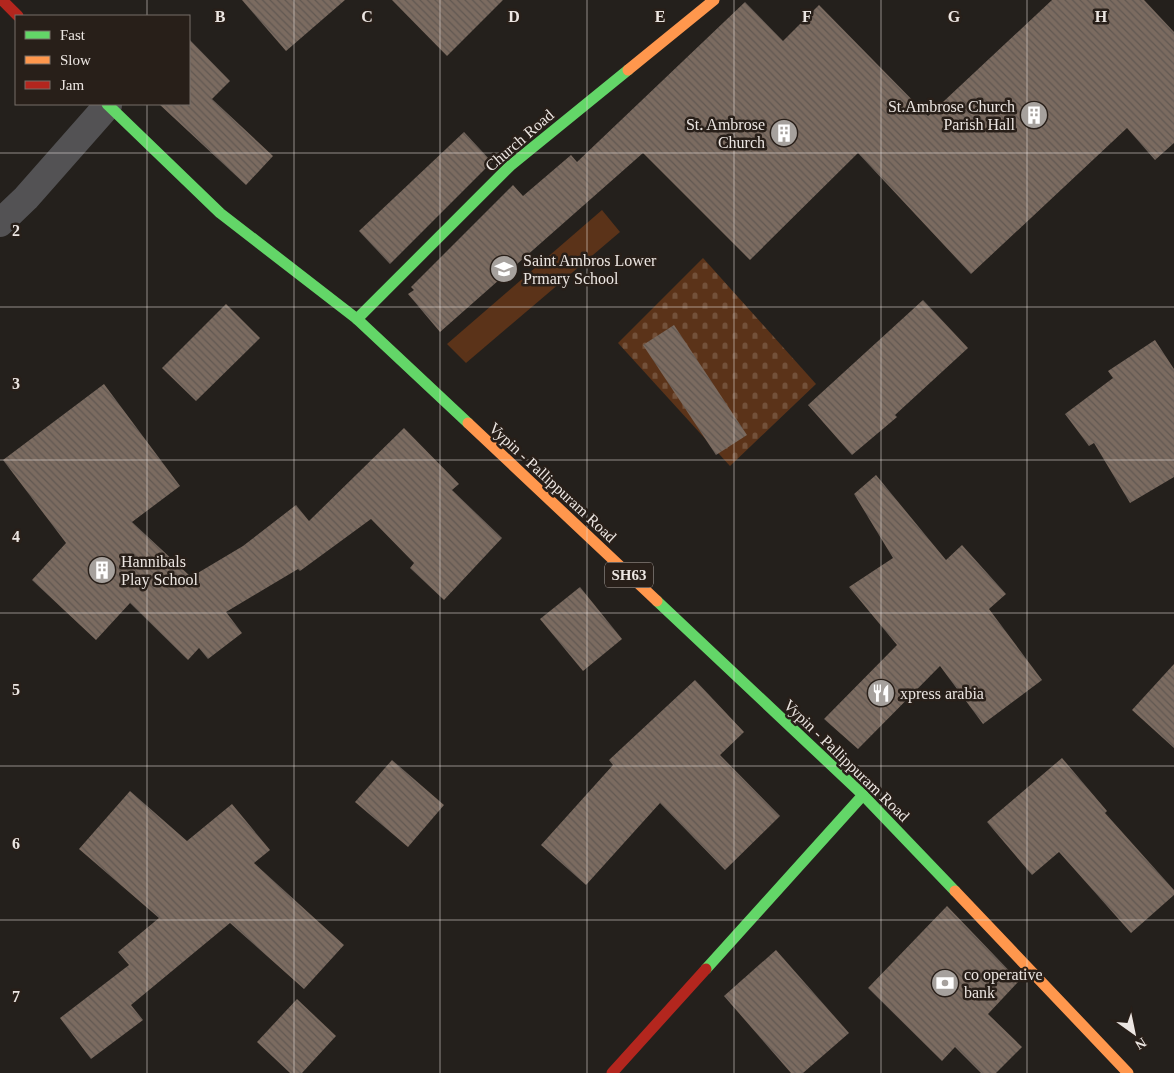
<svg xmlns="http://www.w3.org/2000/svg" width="1174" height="1073" viewBox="0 0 1174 1073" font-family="'Times New Roman',serif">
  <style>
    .cemetery { fill: url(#cemetery-stones) }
    .park { fill: #5b3319 }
    .building { fill: url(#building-back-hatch) }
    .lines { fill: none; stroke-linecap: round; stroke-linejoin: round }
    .street { stroke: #535254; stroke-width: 28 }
    .fast { stroke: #63d668; stroke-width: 11 }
    .slow { stroke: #ff974d; stroke-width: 11 }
    .jam { stroke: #b3261e; stroke-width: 11 }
    .grid { fill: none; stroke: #ece6e2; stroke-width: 1; stroke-opacity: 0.55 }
    .labels { text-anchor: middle; stroke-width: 5; stroke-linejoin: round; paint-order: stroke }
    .shield { fill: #281f19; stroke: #b1aaa6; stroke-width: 1 }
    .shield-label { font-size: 15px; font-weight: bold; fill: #ece6e2 }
    .poi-label { font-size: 16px; fill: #ece6e2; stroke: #281f19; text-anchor: start }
    .street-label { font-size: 16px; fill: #ece6e2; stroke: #281f19 }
    .grid-label { font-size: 16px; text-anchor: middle; font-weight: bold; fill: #ece6e2; stroke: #281f19; stroke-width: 5; stroke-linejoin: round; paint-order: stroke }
  </style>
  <defs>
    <pattern id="cemetery-stones" width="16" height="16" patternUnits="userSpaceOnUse" patternTransform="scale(1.25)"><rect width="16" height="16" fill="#5b3319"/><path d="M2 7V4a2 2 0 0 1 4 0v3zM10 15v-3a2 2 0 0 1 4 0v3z" fill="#73513a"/></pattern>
    <pattern id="building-back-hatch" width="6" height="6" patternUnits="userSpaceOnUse" patternTransform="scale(1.25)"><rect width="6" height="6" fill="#7b6b60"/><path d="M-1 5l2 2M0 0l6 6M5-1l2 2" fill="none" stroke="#615852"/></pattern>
  </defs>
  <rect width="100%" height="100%" fill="#24201c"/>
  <path class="cemetery" d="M703,258L816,384L730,466L618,343Z"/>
  <path class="park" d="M602,210L620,232L466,363L447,344Z"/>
  <g class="building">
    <path d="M242,0H345L286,51Z"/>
    <path d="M392,0H503L447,56Z"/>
    <path d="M1052,0H1144L1174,32V143L1155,160L1127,128L971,274L858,153L750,260L643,153L440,332L408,294L414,290L411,287L513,185L523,196L571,155L577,162L745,2L783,41L819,5L928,116Z"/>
    <path d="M189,39L230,81L212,99L273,156L246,185L159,104H189Z"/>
    <path d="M464,132L492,162L390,264L359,231Z"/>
    <path d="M923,300L968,348L895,415L897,417L852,455L808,405Z"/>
    <path d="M226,304L260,338L196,401L162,368Z"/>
    <path d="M674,325L747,435L716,455L643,345Z"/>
    <path d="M1155,340L1174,369V477L1130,503L1094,443L1089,446L1065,414L1113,378L1108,371Z"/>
    <path d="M104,384L180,486L132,522L191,577L243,546L296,505L309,521L404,428L459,484L452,490L502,538L444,600L410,568L414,563L371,519L300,571L298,569L226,612L242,633L208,659L199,648L188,660L130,603L96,640L32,580L66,543L3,460Z"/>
    <path d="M876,475L946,560L962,545L1006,594L989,609L1042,680L983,724L940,666L858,749L824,719L897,645L849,587L893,558L854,494Z"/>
    <path d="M580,587L622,639L583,671L540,619Z"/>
    <path d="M1174,664V748L1132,710Z"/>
    <path d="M695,680L744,732L720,755L780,816L725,870L660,803L586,885L541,845L613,765L609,760Z"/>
    <path d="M1062,758L1107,811L1105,813L1174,890V895L1131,933L1059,852L1032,875L987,822Z"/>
    <path d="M392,760L444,805L408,847L355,802Z"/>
    <path d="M130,791L187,841L232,804L270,850L254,863L344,945L304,989L230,923L131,1005L143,1020L91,1059L60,1018L129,965L118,952L159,918L79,849Z"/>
    <path d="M947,906L1019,981L988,1014L1022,1047L996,1073H981L955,1047L942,1061L868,988Z"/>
    <path d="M776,950L849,1033L803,1073H791L724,996Z"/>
    <path d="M297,999L336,1036L302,1073H290L257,1042Z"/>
  </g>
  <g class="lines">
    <path class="street" d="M0,223L26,198L108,105"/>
    <g class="fast">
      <path d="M107,104L220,213L357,319L468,423"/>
      <path d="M357,319L510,166L628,70"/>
      <path d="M657,601L863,795L955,891"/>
      <path d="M706,969L863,795"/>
    </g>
    <g class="slow">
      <path d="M628,70L714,0"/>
      <path d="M468,423L657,601"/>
      <path d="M955,891L1128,1073"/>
    </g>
    <g class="jam">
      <path d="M2,0L18,16"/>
      <path d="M612,1073L706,969"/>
    </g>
  </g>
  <path class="grid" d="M147,0V16M294,0V1073M440,0V1073M587,0V1073M734,0V1073M881,0V1073M1027,0V1073M147,104V1073M0,153H1174M0,307H1174M0,460H1174M0,613H1174M0,766H1174M0,920H1174"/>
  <defs>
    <g id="building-disc" transform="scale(1.4375)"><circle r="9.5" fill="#a6a19d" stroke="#281f19"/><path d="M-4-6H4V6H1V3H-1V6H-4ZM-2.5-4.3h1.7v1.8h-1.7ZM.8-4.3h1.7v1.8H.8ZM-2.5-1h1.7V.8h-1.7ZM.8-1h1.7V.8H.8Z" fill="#fff"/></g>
    <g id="school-disc" transform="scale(1.4375)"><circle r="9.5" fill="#a6a19d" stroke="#281f19"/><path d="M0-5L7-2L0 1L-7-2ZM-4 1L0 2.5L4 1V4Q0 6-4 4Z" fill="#fff"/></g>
    <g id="restaurant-disc" transform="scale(1.4375)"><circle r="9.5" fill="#a6a19d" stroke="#281f19"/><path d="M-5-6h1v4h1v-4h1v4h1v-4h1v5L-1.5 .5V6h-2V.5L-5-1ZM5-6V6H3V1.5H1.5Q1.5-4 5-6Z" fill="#fff"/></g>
    <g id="bank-disc" transform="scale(1.4375)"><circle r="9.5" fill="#a6a19d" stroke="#281f19"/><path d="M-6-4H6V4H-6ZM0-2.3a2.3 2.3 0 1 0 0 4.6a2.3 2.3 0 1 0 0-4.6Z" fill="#fff"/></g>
  </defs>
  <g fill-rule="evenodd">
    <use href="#building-disc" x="1034" y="115"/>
    <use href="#building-disc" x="784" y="133"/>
    <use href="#school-disc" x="504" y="269"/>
    <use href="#building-disc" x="102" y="570"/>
    <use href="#restaurant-disc" x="881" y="693"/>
    <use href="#bank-disc" x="945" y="983"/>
  </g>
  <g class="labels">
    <rect class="shield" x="605" y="562.5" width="48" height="25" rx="4"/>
    <g class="shield-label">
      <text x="629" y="580">SH63</text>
    </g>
    <g class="poi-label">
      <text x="1015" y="112" text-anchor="end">St.Ambrose Church<tspan x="1015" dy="18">Parish Hall</tspan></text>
      <text x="765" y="130" text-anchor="end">St. Ambrose<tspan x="765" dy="18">Church</tspan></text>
      <text x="523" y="266">Saint Ambros Lower<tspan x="523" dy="18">Prmary School</tspan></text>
      <text x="121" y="567">Hannibals<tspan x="121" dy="18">Play School</tspan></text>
      <text x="900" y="699">xpress arabia</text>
      <text x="964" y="980">co operative<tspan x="964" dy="18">bank</tspan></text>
    </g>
    <g class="street-label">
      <text transform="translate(519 140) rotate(-41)" y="6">Church Road</text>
      <text transform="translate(553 482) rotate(43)" y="6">Vypin - Pallippuram Road</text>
      <text transform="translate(847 760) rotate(44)" y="6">Vypin - Pallippuram Road</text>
    </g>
  </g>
  <g class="grid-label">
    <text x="220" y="22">B</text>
    <text x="367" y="22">C</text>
    <text x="514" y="22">D</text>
    <text x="660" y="22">E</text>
    <text x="807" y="22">F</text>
    <text x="954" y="22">G</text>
    <text x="1101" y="22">H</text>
    <text x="16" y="236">2</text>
    <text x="16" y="389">3</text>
    <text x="16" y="542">4</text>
    <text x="16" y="695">5</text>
    <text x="16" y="849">6</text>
    <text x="16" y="1002">7</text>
  </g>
  <rect x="15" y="15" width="175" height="90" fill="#281f19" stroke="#766f69"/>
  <rect x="25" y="31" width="25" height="8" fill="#63d668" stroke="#766f69"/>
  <text x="60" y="40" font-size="15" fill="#ece6e2">Fast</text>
  <rect x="25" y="56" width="25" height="8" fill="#ff974d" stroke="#766f69"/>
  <text x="60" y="65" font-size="15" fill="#ece6e2">Slow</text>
  <rect x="25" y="81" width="25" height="8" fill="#b3261e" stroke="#766f69"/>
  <text x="60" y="90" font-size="15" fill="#ece6e2">Jam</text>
  <g transform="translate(1134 1033) rotate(147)" stroke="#281f19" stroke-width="4" paint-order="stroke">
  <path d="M0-4L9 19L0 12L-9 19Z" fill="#ece6e2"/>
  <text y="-8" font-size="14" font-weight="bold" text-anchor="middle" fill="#ece6e2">N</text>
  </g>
</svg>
